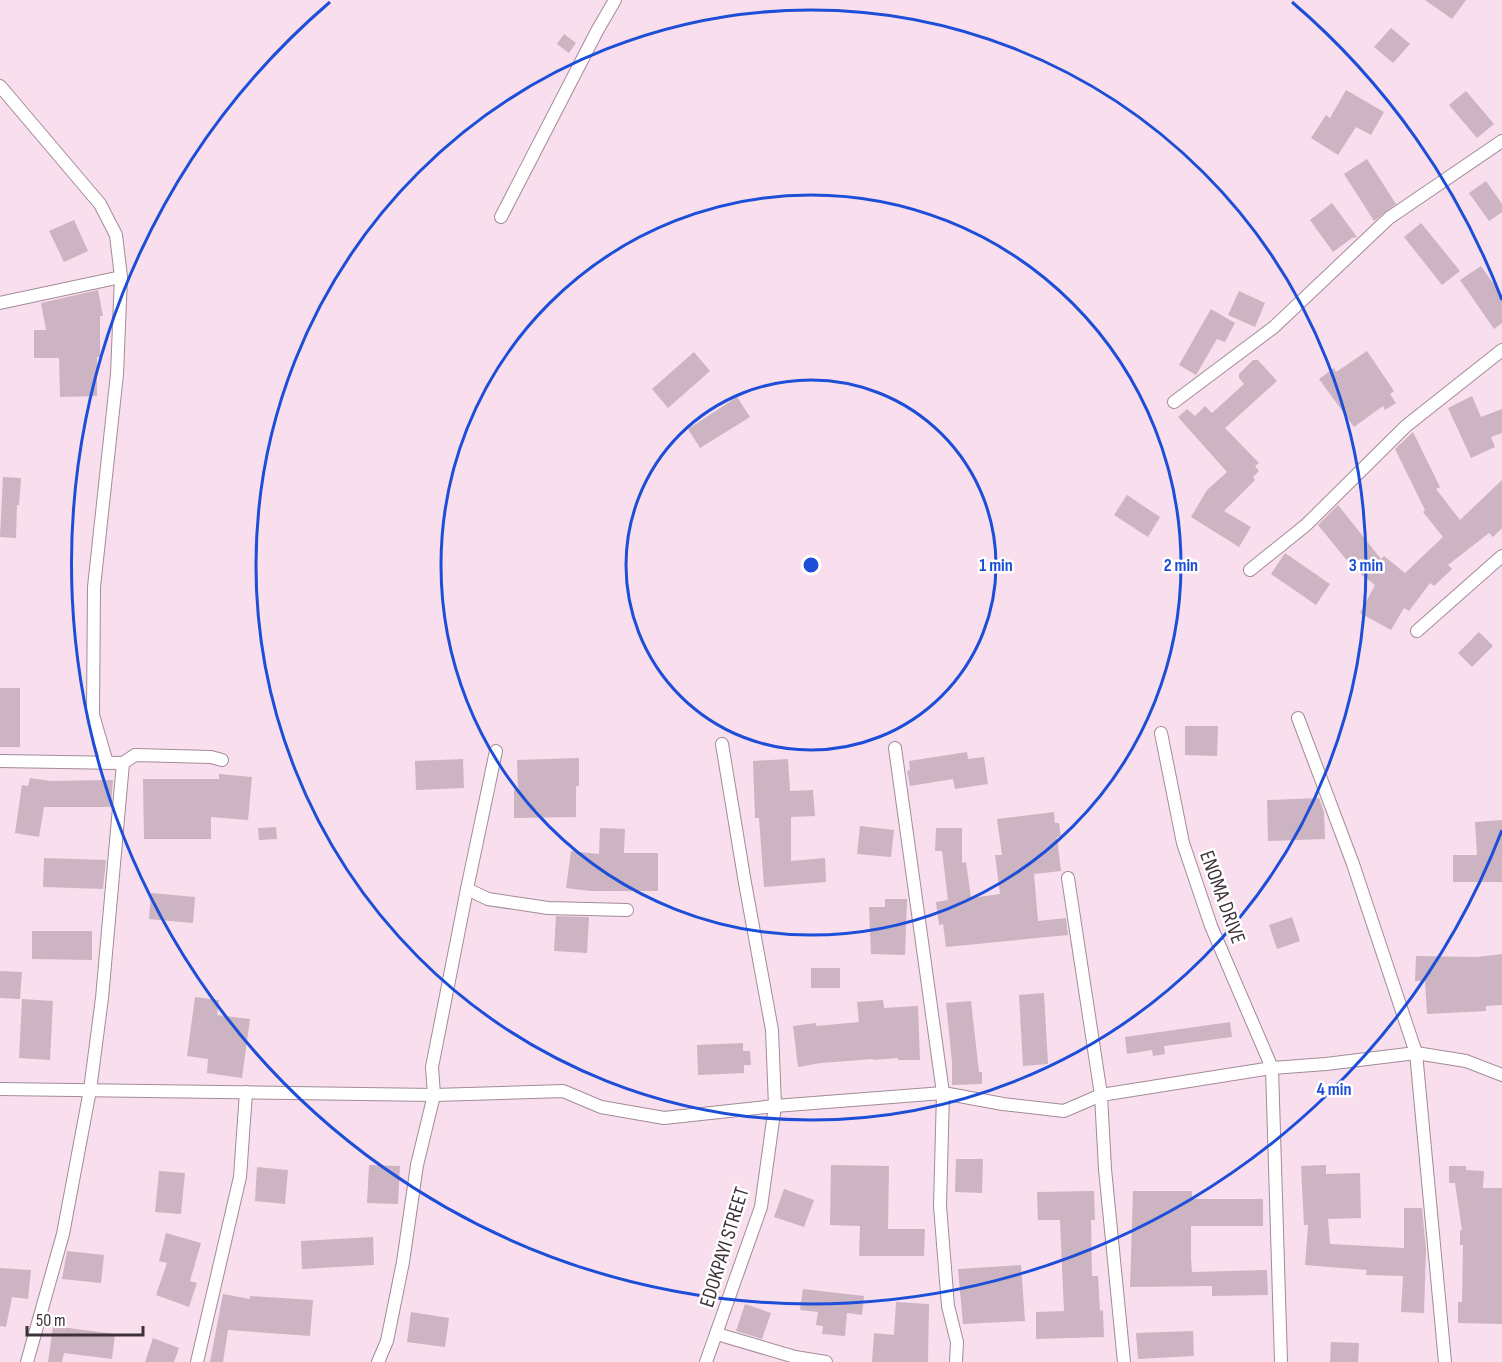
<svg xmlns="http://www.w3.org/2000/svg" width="1502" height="1362" viewBox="0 0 1502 1362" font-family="'Sofia Sans Condensed',sans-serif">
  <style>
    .building { fill: #cdb4c2 }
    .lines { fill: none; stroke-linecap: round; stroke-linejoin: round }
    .street-casing { stroke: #a38b98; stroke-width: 14 }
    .street { stroke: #fff; stroke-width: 12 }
    .ring { fill: none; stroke: #1d4ed8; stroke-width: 3 }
    .labels { text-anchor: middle; stroke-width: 5; stroke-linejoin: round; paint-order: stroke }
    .street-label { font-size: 21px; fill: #3c3238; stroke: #fff }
    .centre { fill: #1d4ed8; stroke: #fff; stroke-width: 3 }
    .ring-label { font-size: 18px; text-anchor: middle; font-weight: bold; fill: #1d4ed8; stroke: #fff; stroke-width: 5; stroke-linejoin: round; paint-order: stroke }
  </style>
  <rect width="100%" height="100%" fill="#f9deed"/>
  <g class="building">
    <path d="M1425,0H1466L1452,19Z"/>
    <path d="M1391,28L1410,44L1393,63L1374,47Z"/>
    <path d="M564,34L576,43L569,53L557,44Z"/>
    <path d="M1346,90L1384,112L1371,135L1356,127L1338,155L1311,138L1326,115L1330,118Z"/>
    <path d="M1466,91L1494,124L1477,138L1449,105Z"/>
    <path d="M1367,159L1396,204L1374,221L1344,174Z"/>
    <path d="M1486,181L1502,204V212L1489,221L1469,193Z"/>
    <path d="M1332,203L1357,237L1352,238L1333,252L1310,220Z"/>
    <path d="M74,220L88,251L64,262L49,231Z"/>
    <path d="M1421,223L1460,271L1442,285L1404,237Z"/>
    <path d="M1481,266L1502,296V323L1494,329L1460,280Z"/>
    <path d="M98,290L103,316H100V357H97V396L60,397L59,358H34V330H46L41,303Z"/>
    <path d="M1239,291L1265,303L1255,327L1228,315Z"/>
    <path d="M1211,309L1235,323L1225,342L1217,339L1196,375L1179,365Z"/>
    <path d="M1367,351L1394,391L1390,394L1396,403L1385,410L1383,406L1354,427L1319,379L1334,368L1336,372Z"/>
    <path d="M694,352L710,371L668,408L652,389Z"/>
    <path d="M1253,360H1258L1277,381L1225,428L1259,463L1255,466L1259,471L1253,477L1255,480L1224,511L1251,527L1239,547L1191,517L1207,490L1227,472L1178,417L1187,409L1195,416L1205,406L1212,413L1244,384L1239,378V374Z"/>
    <path d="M1472,396L1481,417L1502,409V433L1491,437L1495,447L1471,458L1448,408Z"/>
    <path d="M737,397L750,417L700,448L688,429Z"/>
    <path d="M1413,432L1440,487L1436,489L1460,520L1502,480V528L1493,537L1489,533L1448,565L1452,569L1434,586L1430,583L1409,611L1404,608L1391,630L1360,613L1375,585L1354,569L1318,525L1338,505L1381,559L1384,556L1405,573L1443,537L1423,512L1425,510L1395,449Z"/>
    <path d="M3,477L21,478L19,505H17L16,538L0,537Z"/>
    <path d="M1127,495L1160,517L1148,537L1114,515Z"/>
    <path d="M1285,553L1330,584L1316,605L1271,574Z"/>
    <path d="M1479,632L1493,646L1472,667L1458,653Z"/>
    <rect x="0" y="688" width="20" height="59"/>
    <path d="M1185,726H1218L1217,756L1185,755Z"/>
    <path d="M967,752L968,759L984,757L988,784L955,789L953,779L910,786L907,771L910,770L909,761Z"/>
    <path d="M579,758V786H576V817L514,818V790H518L517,760Z"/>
    <path d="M463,759L464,788L416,790L415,761Z"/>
    <path d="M788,759L790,791L813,790L815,816L791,817V861L825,858L826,882L764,887L759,818H755L753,761Z"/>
    <path d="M219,774L252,777L248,820L211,817V839H144L143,779H219Z"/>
    <path d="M30,778L50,781L113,780L111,807H44L39,837L15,833L22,785L28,786Z"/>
    <path d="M1319,798L1324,812L1325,839L1268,841L1267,800Z"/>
    <path d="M1054,812L1055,823H1059L1061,837H1057L1061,871L1034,874L1038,921L1066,918L1068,935L946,947L943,924L939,925L936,902L948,900L942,851H935L936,828H962V863L966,862L971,898L1000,894L995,855H1002L997,819Z"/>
    <path d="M1502,820V882H1453V855H1477L1475,822Z"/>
    <path d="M860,826L894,830L891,857L857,854Z"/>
    <path d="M276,827L277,839L259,840L258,828Z"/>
    <path d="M600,828L625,829L624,853H658V891H590L566,888L571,851L599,854Z"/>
    <path d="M44,858L106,860L103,889L43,887Z"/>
    <path d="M151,893L195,897L193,923L149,919Z"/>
    <path d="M885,899H907L905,955L871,954L869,907H885Z"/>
    <path d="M556,916L589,917L587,953L554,951Z"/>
    <path d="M1292,917L1300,941L1277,949L1269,925Z"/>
    <path d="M32,931H92V960L32,959Z"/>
    <path d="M1502,954V1005L1486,1006V1011L1427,1014L1425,981H1415L1416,956L1477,957Z"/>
    <rect x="811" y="968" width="29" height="20"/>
    <path d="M0,971L22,972L20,999L0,998Z"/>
    <path d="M1044,993L1048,1064L1023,1066L1019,995Z"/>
    <path d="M195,997L219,1000L217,1015L250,1019L242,1078L207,1073L208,1059L187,1056Z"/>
    <path d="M22,999L53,1001L50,1060L19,1058Z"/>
    <path d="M883,1000L884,1008L918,1006L920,1060H898V1058L873,1060V1059L821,1063L798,1067L793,1026L816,1023V1026L859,1022L857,1002Z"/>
    <path d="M971,1001L979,1072H982V1084L952,1085V1062L946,1003Z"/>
    <path d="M1230,1022L1232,1037L1164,1046L1165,1054L1153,1056L1152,1050L1127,1054L1125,1037Z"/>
    <path d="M743,1043V1051H750L751,1065H744V1073L698,1075L697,1045Z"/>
    <path d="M956,1159H983L982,1193L955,1192Z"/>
    <path d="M369,1165L400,1166L398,1204L367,1203Z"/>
    <path d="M831,1165L889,1166L888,1229H925L924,1256H859L860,1226L830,1225Z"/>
    <path d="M1326,1165V1174L1360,1173L1361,1218L1328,1219L1330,1244L1404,1248V1208H1422L1426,1249L1424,1313L1401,1312L1403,1276L1366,1275L1367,1270L1305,1265L1308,1225H1304L1301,1166Z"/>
    <path d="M1449,1166H1466V1170L1484,1171L1483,1188H1502V1324L1458,1323V1302H1462L1463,1245H1460V1230H1462L1455,1183H1449Z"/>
    <path d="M257,1167L288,1170L285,1204L255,1201Z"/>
    <path d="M159,1171L185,1173L181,1214L155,1212Z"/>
    <path d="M784,1189L814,1200L804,1227L774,1217Z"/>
    <path d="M1094,1191L1095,1220H1091L1092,1276H1098L1100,1311L1103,1310L1104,1337L1036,1339V1312L1064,1311L1060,1220H1038L1037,1192Z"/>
    <path d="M1133,1191H1192V1199H1263V1226H1191V1258L1192,1272L1267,1270L1268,1295L1212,1296V1286L1130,1287Z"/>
    <path d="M166,1233L201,1243L190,1281L197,1283L189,1307L156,1295L167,1263L159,1261Z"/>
    <path d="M373,1237L374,1265L302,1269L301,1241Z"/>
    <path d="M67,1251L104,1255L101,1283L62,1279Z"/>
    <path d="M1021,1265L1025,1321L963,1324L958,1269Z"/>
    <path d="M0,1268L31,1270L28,1299L12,1297L6,1327L0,1326Z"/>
    <path d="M803,1289L864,1296L862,1315L847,1313L845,1336L822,1334L823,1326L816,1325L818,1312L800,1310Z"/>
    <path d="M223,1294L250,1299V1296L313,1300L310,1336L228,1330L223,1362H210Z"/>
    <path d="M896,1302L929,1304L928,1362H872L874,1333L894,1335Z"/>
    <path d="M745,1304L771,1313L762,1339L736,1331Z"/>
    <path d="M411,1312L449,1318L445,1347L407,1342Z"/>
    <path d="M53,1326L115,1334L112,1359L64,1353L62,1362H48Z"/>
    <path d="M1193,1331L1194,1356L1138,1359L1136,1333Z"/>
    <path d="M153,1338L179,1348L174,1362H145Z"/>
    <path d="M1331,1342L1359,1343L1358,1362H1330Z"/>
  </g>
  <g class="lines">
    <g class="street-casing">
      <g id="street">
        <path d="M0,86L100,204L116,235L121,277L117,374L94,587L93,715L107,763"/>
        <path d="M501,217L597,31L615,0"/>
        <path d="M0,303L121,277"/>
        <path d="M1174,402L1274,327L1389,218L1502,141"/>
        <path d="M1250,570L1306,525L1406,426L1502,350"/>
        <path d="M1417,631L1502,556"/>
        <path d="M1298,718L1353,864L1416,1053L1445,1362"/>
        <path d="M1161,733L1183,843L1211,926L1272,1068L1281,1362"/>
        <path d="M895,748L943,1093L940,1206L948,1306L957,1342L956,1362"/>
        <path d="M0,761L123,763L135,755L211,757L222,760"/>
        <path d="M1068,878L1101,1095L1105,1169L1124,1362"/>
        <path d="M467,889L488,899L548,908L627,910"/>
        <path d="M0,1089L434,1095L563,1091L601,1107L664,1118L775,1106L943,1093L1003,1104L1064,1111L1101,1095L1272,1068L1326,1064L1416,1053L1466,1061L1502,1075"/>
        <path d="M717,1334L795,1357L826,1362"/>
        <path d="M27,1362L63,1234L90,1090L102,998L123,763"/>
        <path d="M197,1362L240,1177L246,1092"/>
        <path d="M378,1362L387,1341L403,1262L417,1165L434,1095L432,1067L467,889L496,751"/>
        <path d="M706,1362L761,1207L775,1106L772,1030L745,883L722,744"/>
      </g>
    </g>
    <use href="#street" class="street"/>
  </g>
  <g class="ring">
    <circle cx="811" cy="565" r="185"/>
    <circle cx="811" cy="565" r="370"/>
    <circle cx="811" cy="565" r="555"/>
    <path d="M1502 830A740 740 0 1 1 330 2M1292 2A740 740 0 0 1 1502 300"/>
  </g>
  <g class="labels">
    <g class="street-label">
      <text transform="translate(1223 897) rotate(70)" y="7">ENOMA DRIVE</text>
      <text transform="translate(724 1247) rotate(-73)" y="7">EDOKPAYI STREET</text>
    </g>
  </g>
  <circle cx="811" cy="565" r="9" class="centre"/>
  <g class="ring-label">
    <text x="996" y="571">1 min</text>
    <text x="1181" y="571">2 min</text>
    <text x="1366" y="571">3 min</text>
    <text x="1334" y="1095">4 min</text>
  </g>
  <path d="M27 1326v9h116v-9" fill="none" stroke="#3c3238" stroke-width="3"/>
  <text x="36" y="1326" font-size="18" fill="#3c3238" stroke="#ffffff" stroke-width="4.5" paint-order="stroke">50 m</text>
</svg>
